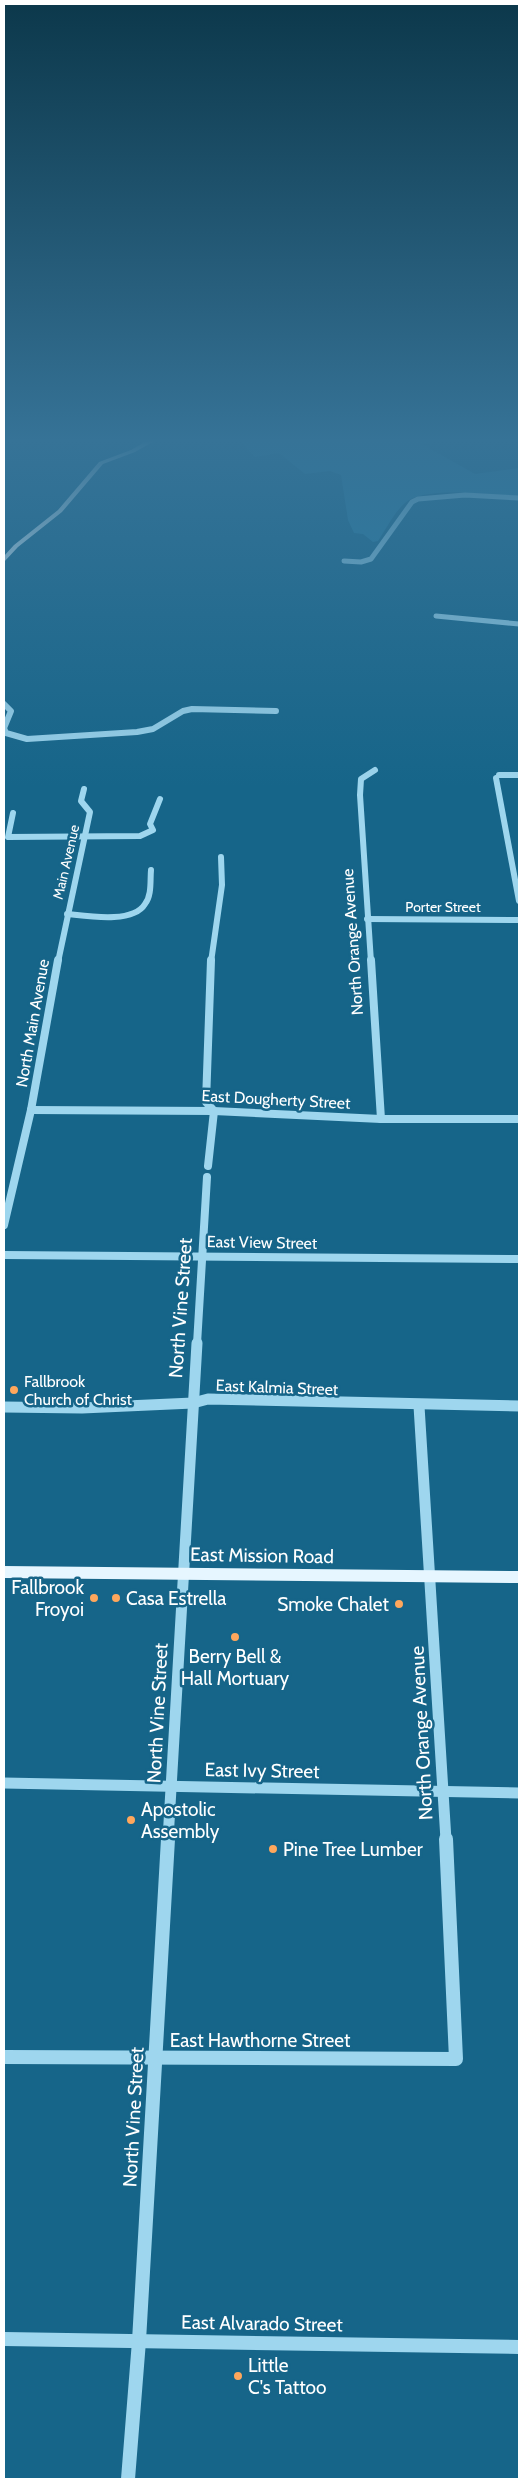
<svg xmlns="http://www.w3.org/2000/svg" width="523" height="2483" viewBox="0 0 523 2483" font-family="Cabin,sans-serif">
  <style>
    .green { fill: #267fa6 }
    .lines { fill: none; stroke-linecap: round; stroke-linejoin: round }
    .minor-far4 { stroke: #9ed6ee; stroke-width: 5 }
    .minor-far3 { stroke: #9ed6ee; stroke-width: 6 }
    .minor-far2 { stroke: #9ed6ee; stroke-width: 8 }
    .minor-far1 { stroke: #9ed6ee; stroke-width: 11 }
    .minor { stroke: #9ed6ee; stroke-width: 14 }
    .major { fill: #e6f6ff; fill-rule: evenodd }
    .poi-dot { fill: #ffa75c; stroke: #166589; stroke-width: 2 }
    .labels { text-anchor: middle; stroke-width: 5; stroke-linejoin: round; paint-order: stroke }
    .far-street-label { font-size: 14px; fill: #fff; stroke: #166589 }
    .street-label { font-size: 16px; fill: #fff; stroke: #166589 }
    .poi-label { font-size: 16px; fill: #fff; stroke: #166589; text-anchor: start }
    .near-street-label { font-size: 19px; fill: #fff; stroke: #166589 }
    .near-poi-label { font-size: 19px; fill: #fff; stroke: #166589; text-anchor: start }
  </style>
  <rect width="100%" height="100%" fill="#166589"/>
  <path class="green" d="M238,439H429L433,442L422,444L475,474L519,468V496C493,495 434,487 411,499C397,506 387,528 378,541L373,542L363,534L354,533L348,520L341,475L330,471L305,474L279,453L255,457Z"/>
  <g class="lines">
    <g class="minor-far4">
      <path d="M344,561L361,562L371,559L412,502L418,499L465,495L519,498"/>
      <path d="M436,616L519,624"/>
    </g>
    <g class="minor-far3">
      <path d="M4,704L11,711L4,728L6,733L27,739L137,732L153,729L183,711L192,709L276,711"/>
      <path d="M499,775H519"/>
      <path d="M496,778L519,901"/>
      <path d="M13,813L8,837L140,836L153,830L150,824L160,799"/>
      <path d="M67,914C87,916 133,924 145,904C152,895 150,881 151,870"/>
      <path d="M367,919L519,920"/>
      <path d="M58,962L90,812L81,801L84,789"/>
      <path d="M211,962L222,885L221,857"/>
      <path d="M371,962L360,795L361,779L375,770"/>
    </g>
    <g class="minor-far2">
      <path d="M371,960L381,1119"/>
      <path d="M31,1110L214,1111L381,1119H519"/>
      <path d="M208,1166L214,1111L206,1102L211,960"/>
      <path d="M4,1225L31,1110L58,960"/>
      <path d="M4,1255L519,1259"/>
      <path d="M197,1344L207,1177"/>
    </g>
    <g class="minor-far1">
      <path d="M419,1406L446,1840"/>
      <path d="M4,1407L82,1408L193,1403L208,1399L519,1406"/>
      <path d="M4,1783L519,1793"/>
      <path d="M168,1840L197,1343"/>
    </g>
    <g class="minor">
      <path d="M4,2057L456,2059L446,1839"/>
      <path d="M4,2339L519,2347"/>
      <path d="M128,2479L139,2341L168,1839"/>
    </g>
    <g class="major">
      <path d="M150,439H158L135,452L103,464L62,512L18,547L4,562V556L14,545L58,510L99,462L131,450Z"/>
      <path d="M4,1566L519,1571V1583L4,1578Z"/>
    </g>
  </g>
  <linearGradient id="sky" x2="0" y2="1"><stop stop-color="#0c384b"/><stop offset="0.56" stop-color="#367397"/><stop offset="1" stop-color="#367397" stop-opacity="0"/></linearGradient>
  <rect width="523" height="787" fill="url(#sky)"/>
  <g class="poi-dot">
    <circle cx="14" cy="1390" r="5"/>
    <circle cx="94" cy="1598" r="5"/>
    <circle cx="116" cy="1598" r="5"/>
    <circle cx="399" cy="1604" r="5"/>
    <circle cx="235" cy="1637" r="5"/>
    <circle cx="131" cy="1820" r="5"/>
    <circle cx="273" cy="1849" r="5"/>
    <circle cx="238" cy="2376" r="5"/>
  </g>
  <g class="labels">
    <g class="far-street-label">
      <text transform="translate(66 862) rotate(-77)" y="5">Main Avenue</text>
      <text x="443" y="912">Porter Street</text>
    </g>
    <g class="street-label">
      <text transform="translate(352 942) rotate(-94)" y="6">North Orange Avenue</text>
      <text transform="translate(32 1023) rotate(-80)" y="6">North Main Avenue</text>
      <text transform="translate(276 1099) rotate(3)" y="6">East Dougherty Street</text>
      <text transform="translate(262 1242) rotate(1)" y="6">East View Street</text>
      <text transform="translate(277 1387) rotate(2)" y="6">East Kalmia Street</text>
    </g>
    <g class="poi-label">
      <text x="24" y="1387">Fallbrook<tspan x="24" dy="18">Church of Christ</tspan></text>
    </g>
    <g class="near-street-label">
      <text transform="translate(180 1308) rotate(-86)" y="7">North Vine Street</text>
      <text transform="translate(262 1555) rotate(1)" y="7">East Mission Road</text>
      <text transform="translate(157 1713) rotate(-87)" y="7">North Vine Street</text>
      <text transform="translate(421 1733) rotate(-93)" y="7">North Orange Avenue</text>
      <text transform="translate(262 1770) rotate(1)" y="7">East Ivy Street</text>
      <text x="260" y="2047">East Hawthorne Street</text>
      <text transform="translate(133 2117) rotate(-87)" y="7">North Vine Street</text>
      <text transform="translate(262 2323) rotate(1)" y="7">East Alvarado Street</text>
    </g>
    <g class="near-poi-label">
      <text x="84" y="1594" text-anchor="end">Fallbrook<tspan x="84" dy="22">Froyoi</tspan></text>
      <text x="126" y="1605">Casa Estrella</text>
      <text x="389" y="1611" text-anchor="end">Smoke Chalet</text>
      <text x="235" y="1663" text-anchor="middle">Berry Bell &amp;<tspan x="235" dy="22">Hall Mortuary</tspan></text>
      <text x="141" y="1816">Apostolic<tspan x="141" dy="22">Assembly</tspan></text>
      <text x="283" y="1856">Pine Tree Lumber</text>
      <text x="248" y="2372">Little<tspan x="248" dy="22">C's Tattoo</tspan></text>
    </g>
  </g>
  <rect width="523" height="2483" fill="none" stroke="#ffffff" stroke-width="10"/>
</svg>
